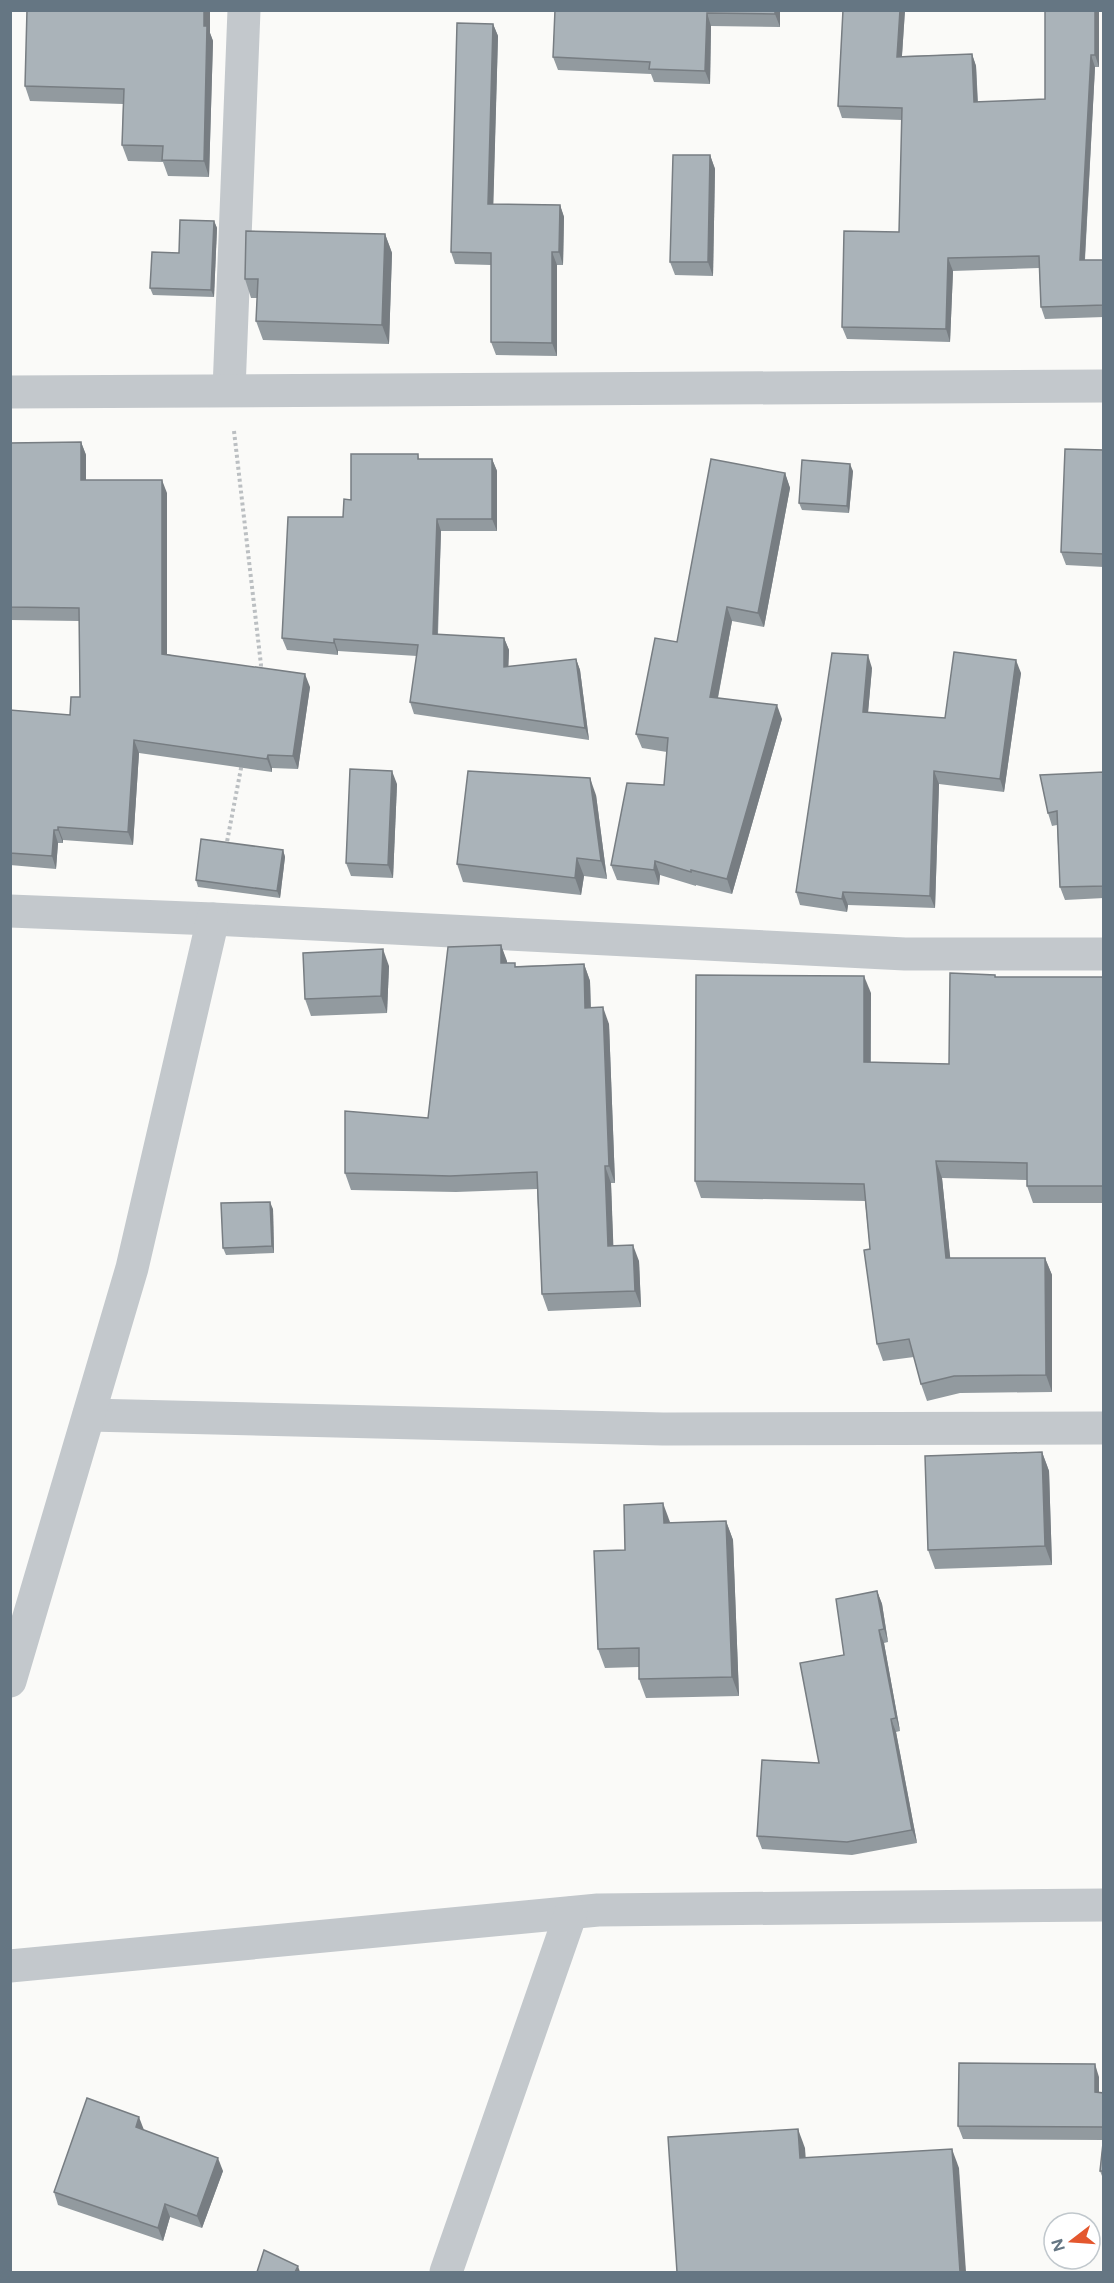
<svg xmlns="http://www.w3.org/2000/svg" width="1114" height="2283" viewBox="0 0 1114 2283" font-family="Figtree,sans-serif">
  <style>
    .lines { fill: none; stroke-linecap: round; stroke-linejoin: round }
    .path { stroke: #bbbfc2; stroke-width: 4; stroke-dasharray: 3 3; stroke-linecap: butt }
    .minor { stroke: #c3c8cc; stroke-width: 33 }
    .wall { fill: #929a9f }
    .shaded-wall { fill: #777d82 }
    .building { fill: #aab3b9; stroke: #777d82; stroke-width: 1.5 }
  </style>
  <rect width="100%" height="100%" fill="#fafaf8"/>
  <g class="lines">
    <g class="path">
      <path d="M234,431L261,665L260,671"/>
      <path d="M226,847L242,763"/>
    </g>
    <g class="minor">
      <path d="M229,390L244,10"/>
      <path d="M10,392L1104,386"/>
      <path d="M10,911L213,919L905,954H1104"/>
      <path d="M89,1415L663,1429L1104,1428"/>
      <path d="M10,1681L132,1268L213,919"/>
      <path d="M10,1966L598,1910L1104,1905"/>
      <path d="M446,2272L571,1913"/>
    </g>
  </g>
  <g class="wall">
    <path d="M555,10H780V27L711,26L710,84L654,82L651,74L558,70L553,57Z"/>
    <path d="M843,10H905L902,56L972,54L976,66L978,102L1045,99L1099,10V67H1095L1085,260H1104V317L1045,319L1041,307L1039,268L953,271L950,342L847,339L842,327L899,232L902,120L842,118L838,106Z"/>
    <path d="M493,24L498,36L493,204L560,205L564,217L563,265H557V356L496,355L491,342V265L455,264L451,252Z"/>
    <path d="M210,33L213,41L209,177L168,176L163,162L128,161L122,145L123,104L30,101L25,86Z"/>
    <path d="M710,155L715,169L713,276L675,275L670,262Z"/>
    <path d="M214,221L217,228L214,297L153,295L150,288L179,253Z"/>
    <path d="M385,234L392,253L389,344L263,340L256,321L257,298H251L245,279Z"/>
    <path d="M81,442L86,455V480L167,493V654L310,687L298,769L272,768V772L139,753L133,845L63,840V843H58L56,869L10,865V710L70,715L80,697L79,621L10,620V443Z"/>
    <path d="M1104,450V567L1066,565L1061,552Z"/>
    <path d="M418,454L419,459H492L497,471V531H441L438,635L504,638L509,650L508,667L576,659L580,670L589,740L414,714L410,702L417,656L338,651V655L287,650L282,638L351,500Z"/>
    <path d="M853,471L849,513L802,510L799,503Z"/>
    <path d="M785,473L790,488L764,627L732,621L718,698L782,719L732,894L696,885V886L660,875L659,885L617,880L611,865L664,785L667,752L642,748L636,734L677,642Z"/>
    <path d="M872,668L868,712L945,718L1021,673L1004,792L939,784L935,908L848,905L847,912L800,905L796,892Z"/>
    <path d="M1104,772V898L1065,900L1060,887L1057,825L1052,826L1048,813Z"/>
    <path d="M397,784L393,878L351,876L346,863Z"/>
    <path d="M596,795L607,879L584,876L581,895L463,882L457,864Z"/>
    <path d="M283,850L285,857L280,898L198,887L196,880Z"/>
    <path d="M501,945L507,963L516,966L584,964L590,981L591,1008L609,1024L615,1183H611L613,1245L639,1261L641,1307L548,1311L542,1294L537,1189L456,1192L351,1190L345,1173L428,1118Z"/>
    <path d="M389,966L387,1013L311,1016L305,999Z"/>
    <path d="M995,975L996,977H1104V1203H1033L1027,1186V1180L942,1178L950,1258H1045L1052,1275V1392L960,1393L927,1401L921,1384L914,1357L883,1361L877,1344L870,1249L865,1201L701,1198L695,1181L871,993V1062L949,1064Z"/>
    <path d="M273,1209L274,1253L226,1255L223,1248Z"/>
    <path d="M1042,1452L1049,1471L1052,1565L935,1569L928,1550Z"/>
    <path d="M726,1521L733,1540L739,1696L646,1698L639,1679V1667L605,1668L598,1649L625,1550L670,1523Z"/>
    <path d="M877,1591L882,1604L888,1642L884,1643L900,1731L896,1732L917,1843L852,1855L762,1849L757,1836L819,1763L844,1655Z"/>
    <path d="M1099,2077V2092L1104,2093V2181L1100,2171L1103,2140L963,2139L958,2126Z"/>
    <path d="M144,2130L223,2171L202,2228L170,2217L163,2241L58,2205L54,2192Z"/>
  </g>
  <g class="shaded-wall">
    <path d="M204,10H210V33L213,41L209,177L204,161Z"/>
    <path d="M775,10H780V27L775,14Z"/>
    <path d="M900,10H905L901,69L897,57Z"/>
    <path d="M1095,10H1099V67L1095,55Z"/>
    <path d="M707,13L711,26L710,84L705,71Z"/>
    <path d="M493,24L498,36L493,217L488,204Z"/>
    <path d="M972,54L976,66L978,114L974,102Z"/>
    <path d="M1091,55L1095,67L1084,273L1080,260Z"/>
    <path d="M710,155L715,169L713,276L708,262Z"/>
    <path d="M560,205L564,217L563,265L559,252Z"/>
    <path d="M214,221L217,228L214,297L211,290Z"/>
    <path d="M385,234L392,253L389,344L382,325Z"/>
    <path d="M552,252L557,265V356L552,343Z"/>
    <path d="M948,258L953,271L950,342L946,329Z"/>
    <path d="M81,442L86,455V493L81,480Z"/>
    <path d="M492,459L497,471V531L492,519Z"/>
    <path d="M850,464L853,471L849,513L847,506Z"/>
    <path d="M785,473L790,488L764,627L758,613Z"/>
    <path d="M162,480L167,493V667L162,654Z"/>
    <path d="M437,519L441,531L437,646L433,634Z"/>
    <path d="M727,607L732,621L715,712L710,697Z"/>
    <path d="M504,638L509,650L508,679L504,667Z"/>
    <path d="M334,639L338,651V655L334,643Z"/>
    <path d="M868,655L872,668L867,724L863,712Z"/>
    <path d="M576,659L580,670L589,740L585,728Z"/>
    <path d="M1016,660L1021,673L1004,792L1000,779Z"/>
    <path d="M305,674L310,687L298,769L293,756Z"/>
    <path d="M777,705L782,719L732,894L727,879Z"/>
    <path d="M134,740L139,753L133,845L128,832Z"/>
    <path d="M268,755L272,768V772L267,759Z"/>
    <path d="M392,771L397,784L393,878L388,865Z"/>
    <path d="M934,771L939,784L935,908L930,896Z"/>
    <path d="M590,778L596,795L607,879L601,861Z"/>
    <path d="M58,827L63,840V843L58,830Z"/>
    <path d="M54,830L58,843L56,869L52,856Z"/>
    <path d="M283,850L285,857L280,898L277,891Z"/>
    <path d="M577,858L584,876L581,895L575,878Z"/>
    <path d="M655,861L660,875L659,885L654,870Z"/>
    <path d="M843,892L848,905L847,912L842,899Z"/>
    <path d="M501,945L507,961V979L501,963Z"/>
    <path d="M383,949L389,966L387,1013L381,996Z"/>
    <path d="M584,964L590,981L591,1024L585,1008Z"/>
    <path d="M864,976L871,993L870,1079L864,1062Z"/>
    <path d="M603,1007L609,1024L615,1183L609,1166Z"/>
    <path d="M936,1161L942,1178L952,1275L946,1258Z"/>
    <path d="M605,1166L611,1183L614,1262L608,1246Z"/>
    <path d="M270,1202L273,1209L274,1253L272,1246Z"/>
    <path d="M633,1245L639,1261L641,1307L635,1291Z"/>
    <path d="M1045,1258L1052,1275V1392L1046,1375Z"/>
    <path d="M1042,1452L1049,1471L1052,1565L1045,1546Z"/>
    <path d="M663,1503L670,1522L671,1542L664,1523Z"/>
    <path d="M726,1521L733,1540L739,1696L732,1677Z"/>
    <path d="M877,1591L882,1604L888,1642L884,1629Z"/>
    <path d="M879,1630L884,1643L900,1731L896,1718Z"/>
    <path d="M891,1719L896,1732L917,1843L912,1830Z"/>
    <path d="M1095,2064L1099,2077V2105L1095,2092Z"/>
    <path d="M139,2117L144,2130L136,2127Z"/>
    <path d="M798,2129L805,2148L807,2177L800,2158Z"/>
    <path d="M952,2149L959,2168L966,2272H960Z"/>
    <path d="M218,2158L223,2171L202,2228L197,2216Z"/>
    <path d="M165,2204L170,2217L163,2241L158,2228Z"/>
    <path d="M298,2266L300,2272H295Z"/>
  </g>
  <g class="building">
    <path d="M27,10H204V26H207L204,161L162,160L163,146L122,145L124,89L25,86Z"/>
    <path d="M555,10H775V14L707,13L705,71L649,69L650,62L553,57Z"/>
    <path d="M843,10H900L897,57L972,54L974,102L1045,99V10H1095V55H1091L1080,260H1104V305L1041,307L1039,256L948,258L946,329L842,327L844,231L899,232L902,108L838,106Z"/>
    <path d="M457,23L493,24L488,204L560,205L559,252H552V343L491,342V253L451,252Z"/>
    <path d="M673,155H710L708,262H670Z"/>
    <path d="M180,220L214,221L211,290L150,288L152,252L179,253Z"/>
    <path d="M246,231L385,234L382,325L256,321L258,279H245Z"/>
    <path d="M81,442V480H162V654L305,674L293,756L268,755L267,759L134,740L128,832L58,827V830H54L52,856L10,853V710L70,715L71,697H80L79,608L10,607V443Z"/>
    <path d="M1065,449L1104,450V554L1061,552Z"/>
    <path d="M351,454H418V459H492V519H437L433,634L504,638V667L576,659L585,728L410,702L418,645L334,639V643L282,638L288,517H343L344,499L351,500Z"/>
    <path d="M711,459L785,473L758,613L727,607L710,697L777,705L727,879L691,870V872L655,861L654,870L611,865L627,783L664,785L668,738L636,734L655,638L677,642Z"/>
    <path d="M802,460L850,464L847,506L799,503Z"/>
    <path d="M954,652L1016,660L1000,779L934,771L930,896L843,892L842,899L796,892L832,653L868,655L863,712L945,718Z"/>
    <path d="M350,769L392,771L388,865L346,863Z"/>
    <path d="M468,771L590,778L601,861L577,858L575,878L457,864Z"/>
    <path d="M1104,772V886L1060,887L1057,811L1048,813L1040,775Z"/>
    <path d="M201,839L283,850L277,891L196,880Z"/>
    <path d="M501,945V963H515V967L584,964L585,1008L603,1007L609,1166H605L608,1246L633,1245L635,1291L542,1294L537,1172L450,1176L345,1173V1111L428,1118L448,947Z"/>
    <path d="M383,949L381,996L305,999L303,953Z"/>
    <path d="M950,973L995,975V977H1104V1186H1027V1163L936,1161L946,1258H1045L1046,1375L954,1376L921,1384L909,1339L877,1344L864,1250L870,1249L864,1184L695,1181L696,975L864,976V1062L949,1064Z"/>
    <path d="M270,1202L272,1246L223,1248L221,1203Z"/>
    <path d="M1042,1452L1045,1546L928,1550L925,1456Z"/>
    <path d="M663,1503L664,1523L726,1521L732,1677L639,1679V1648L598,1649L594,1551L625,1550L624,1505Z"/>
    <path d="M877,1591L884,1629L879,1630L896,1718L891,1719L912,1830L847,1842L757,1836L762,1760L819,1763L800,1663L844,1655L836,1599Z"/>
    <path d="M959,2063L1095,2064V2092L1104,2093V2127L958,2126Z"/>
    <path d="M87,2098L139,2117L136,2127L218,2158L197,2216L165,2204L158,2228L54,2192Z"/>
    <path d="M798,2129L800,2158L952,2149L960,2272H677L668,2137Z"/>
    <path d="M1104,2134V2171H1100Z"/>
    <path d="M264,2250L298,2266L295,2272H257Z"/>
  </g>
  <rect width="1114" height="2283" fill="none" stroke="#657683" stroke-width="24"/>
  <g transform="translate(1072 2241) rotate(253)"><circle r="28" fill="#ffffff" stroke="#c1c8cd" stroke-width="1.5"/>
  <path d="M0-4.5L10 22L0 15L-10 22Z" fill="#e4572e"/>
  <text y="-9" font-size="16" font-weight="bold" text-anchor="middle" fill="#657683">N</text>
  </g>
</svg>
